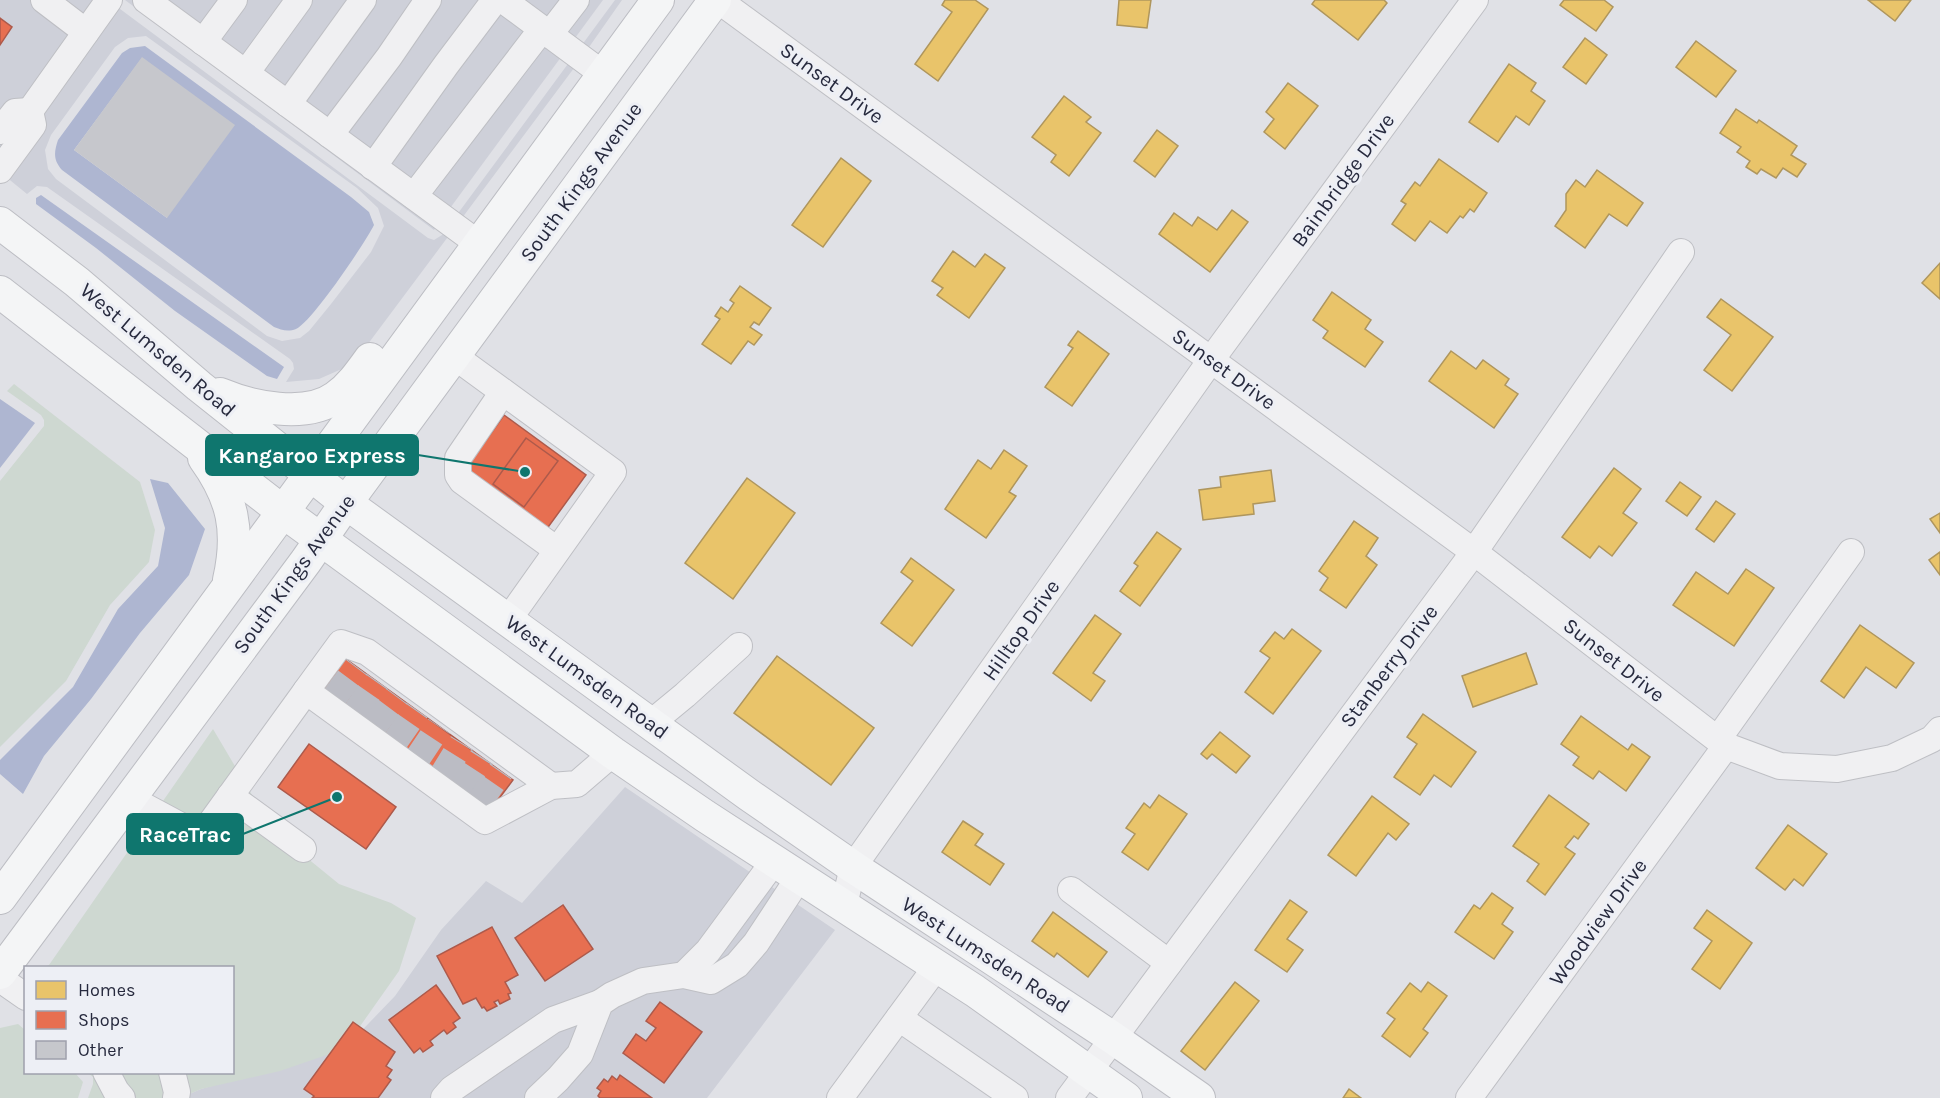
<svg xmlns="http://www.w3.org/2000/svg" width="1940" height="1098" viewBox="0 0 1940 1098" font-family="Karla,sans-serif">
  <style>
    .built { fill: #ced0d9; fill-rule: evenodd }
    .green { fill: #ced8d1 }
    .water { fill: #aeb6d1; fill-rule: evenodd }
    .homes { fill: #e9c46a; stroke: #af965d; stroke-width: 1.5 }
    .shops { fill: #e76f51; stroke: #ad5a4b; stroke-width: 1.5 }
    .building { fill: #c6c7cc }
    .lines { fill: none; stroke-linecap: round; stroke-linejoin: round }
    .minor-tunnel { stroke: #bbbcc4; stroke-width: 26; stroke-dasharray: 26 13; stroke-linecap: butt }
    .minor-casing { stroke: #bebfc4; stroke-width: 28 }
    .major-casing { stroke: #bcbdc3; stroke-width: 34 }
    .minor { stroke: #f0f0f2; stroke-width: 26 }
    .major { stroke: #f4f5f6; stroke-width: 32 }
    .labels { text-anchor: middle; stroke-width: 6; stroke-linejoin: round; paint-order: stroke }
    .street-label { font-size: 21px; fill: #272a3e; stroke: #edeff5 }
    .leader { fill: none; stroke: #0f766e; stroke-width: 2 }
    .callout-dot { fill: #0f766e; stroke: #edeff5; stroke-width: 2 }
    .callout { fill: #0f766e; stroke: #0f766e; stroke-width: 2 }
    .callout-label { font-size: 22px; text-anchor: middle; font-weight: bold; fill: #fff }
  </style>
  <rect width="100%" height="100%" fill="#e0e1e6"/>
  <g class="built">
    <path d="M0,0H108L428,238L434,240L442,235L615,0H622L580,60L353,364L319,379L286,382L294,369L293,363L290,359L47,187L37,186L27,194L0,172ZM146,36L357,188L378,208L384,226L371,252L331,304L309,331L300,338L282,341L267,336L56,179L48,169L45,150L51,135L115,47L128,38Z"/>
    <path d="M125,0H603L434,230Z"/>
    <path d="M625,787L835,930L707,1098H180L201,1089L344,1049L395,996L441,930L486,881L522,903Z"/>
  </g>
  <g class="green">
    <path d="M14,384L140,482L155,530L149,562L110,605L66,681L0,747V481L44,426V420L41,415L7,391Z"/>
    <path d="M213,729L255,800L296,849L339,884L391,903L416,918L399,971L344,1049L280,1071L201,1089L180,1098H88L93,1084V1077L88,1073L232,1072V968H41L49,965Z"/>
    <path d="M18,1024L25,1030L26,1072L75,1073L83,1082L78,1098H0V1028Z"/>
  </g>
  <g class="water">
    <path d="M145,46L351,197L369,212L374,225C365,243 312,322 296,329C288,332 281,330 274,327L62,170C53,160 54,152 58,140L122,53L130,48ZM142,58L167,218L74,150Z"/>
    <path d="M41,195L284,367L277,379L267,376L175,311L96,248L36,204V198Z"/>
    <path d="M0,399L35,423L0,468Z"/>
    <path d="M150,479L168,483L205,529L189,575L140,633L91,699L44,756L23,794L0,774V760L73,687L118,609L158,566L165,528Z"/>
  </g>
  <g class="homes">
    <path d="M945,0H975L988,9L938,81L915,64L952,12L942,5Z"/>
    <path d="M1119,0H1151L1147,28L1117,25Z"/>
    <path d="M1315,0H1384L1387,3L1358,40L1312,4Z"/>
    <path d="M1564,0H1604L1613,7L1596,31L1560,5Z"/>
    <path d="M1868,0H1911L1895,21Z"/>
    <path d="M1585,38L1607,55L1586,84L1563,67Z"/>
    <path d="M1696,41L1736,71L1716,97L1676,67Z"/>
    <path d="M1509,64L1536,83L1531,91L1545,101L1529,125L1516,116L1498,142L1469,122Z"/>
    <path d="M1288,83L1318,106L1285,149L1264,132L1274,119L1266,112Z"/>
    <path d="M1064,96L1091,117L1086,122L1101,133L1069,176L1051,162L1056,155L1032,137Z"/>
    <path d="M1736,109L1757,123L1759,120L1797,146L1791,155L1806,164L1797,177L1783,168L1776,178L1761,169L1757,174L1746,167L1750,161L1737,152L1741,147L1720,133Z"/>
    <path d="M1157,130L1178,146L1155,177L1134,161Z"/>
    <path d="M841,158L871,181L823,247L792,225Z"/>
    <path d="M1439,159L1487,193L1474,212L1470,209L1463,218L1460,216L1447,233L1430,221L1415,241L1392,224L1406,204L1401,201L1415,182L1420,186Z"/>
    <path d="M1597,170L1643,203L1627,226L1609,214L1585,248L1555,226L1566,210V194L1576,180L1585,187Z"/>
    <path d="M1232,210L1248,222L1210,272L1159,234L1174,213L1192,226L1198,217L1217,230Z"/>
    <path d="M953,251L975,267L985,254L1005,268L969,318L937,295L943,288L932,281Z"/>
    <path d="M1940,263V299L1922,283Z"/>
    <path d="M740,286L771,308L759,325L754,322L750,327L762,335L754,345L748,341L731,364L702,344L720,319L715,316L721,307L728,312L734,303L730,300Z"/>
    <path d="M1332,292L1371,320L1365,329L1383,342L1365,367L1323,338L1328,331L1313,320Z"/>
    <path d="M1721,299L1773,337L1732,391L1704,370L1731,335L1707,317Z"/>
    <path d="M1078,331L1109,354L1072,406L1045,387L1073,348L1068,345Z"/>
    <path d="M1451,351L1476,369L1483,360L1509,379L1505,385L1518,394L1494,428L1429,381Z"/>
    <path d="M1004,450L1027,466L1009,492L1016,496L986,538L945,509L978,460L991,469Z"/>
    <path d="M1614,468L1641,489L1623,513L1637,523L1612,556L1599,546L1590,558L1562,537Z"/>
    <path d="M1271,470L1275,501L1253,504L1254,514L1203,520L1199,490L1221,487L1220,477Z"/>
    <path d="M747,478L795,513L733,599L685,563Z"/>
    <path d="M1680,482L1701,497L1687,516L1666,501Z"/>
    <path d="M1716,501L1735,514L1714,542L1696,529Z"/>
    <path d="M1940,513V533L1930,519Z"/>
    <path d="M1354,521L1378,538L1366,556L1377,565L1346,608L1320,590L1328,578L1319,571Z"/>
    <path d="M1157,532L1181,549L1140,606L1120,591L1138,566L1134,563Z"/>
    <path d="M1940,552V575L1929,560Z"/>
    <path d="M911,558L954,590L912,646L881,623L913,581L901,572Z"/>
    <path d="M1746,569L1774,588L1734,646L1673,605L1696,572L1728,594Z"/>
    <path d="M1095,615L1121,634L1093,673L1105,681L1091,701L1053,673Z"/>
    <path d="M1860,625L1914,663L1896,688L1866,667L1844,698L1821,681Z"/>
    <path d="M1292,629L1321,651L1273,714L1245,692L1270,658L1260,651L1275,632L1284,639Z"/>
    <path d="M1526,653L1537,684L1473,707L1462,676Z"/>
    <path d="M777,656L874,728L831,785L734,713Z"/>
    <path d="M1423,714L1476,752L1451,787L1434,775L1420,795L1394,777L1417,744L1407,737Z"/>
    <path d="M1581,716L1628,750L1632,744L1650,757L1626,791L1599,771L1593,779L1573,765L1579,757L1561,744Z"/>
    <path d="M1220,732L1250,756L1236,773L1212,754L1207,759L1201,754Z"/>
    <path d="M1159,795L1187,814L1148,870L1122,852L1135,834L1126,828L1144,803L1150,808Z"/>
    <path d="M1549,795L1589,824L1578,839L1574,836L1565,847L1575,854L1545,895L1527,881L1539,864L1513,846Z"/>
    <path d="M1372,796L1409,824L1396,840L1388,833L1356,876L1328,855Z"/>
    <path d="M963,821L983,834L975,845L1004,864L990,885L942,852Z"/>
    <path d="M1788,825L1827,854L1803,886L1794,879L1785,890L1756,868Z"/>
    <path d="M1492,893L1513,908L1502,924L1513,932L1494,959L1455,932L1474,905L1480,909Z"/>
    <path d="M1290,900L1307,912L1287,939L1303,950L1287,972L1255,950Z"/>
    <path d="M1707,910L1752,943L1720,989L1692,969L1712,941L1694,928Z"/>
    <path d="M1053,912L1107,952L1088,977L1057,953L1054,957L1032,941Z"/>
    <path d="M1235,982L1259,1001L1205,1070L1181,1051Z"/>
    <path d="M1428,982L1447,996L1423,1029L1428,1033L1410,1057L1382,1036L1395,1019L1387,1013L1410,983L1421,992Z"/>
    <path d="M1349,1089L1361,1098H1343Z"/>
  </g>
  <g class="shops">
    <path d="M0,18L12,27L0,45Z"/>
    <path d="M504,415L586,475L546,530L464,471Z"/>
    <path d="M526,438L558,461L524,507L493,484Z"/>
    <path d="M339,654L513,780L489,812L316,687Z"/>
    <path d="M309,744L396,807L366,849L278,787Z"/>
    <path d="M563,905L593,949L545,981L515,938Z"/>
    <path d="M492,927L518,975L505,982L511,993L508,994L510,999L500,1004L498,1000L494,1002L497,1006L487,1011L484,1007L482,1008L476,998L463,1004L437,956Z"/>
    <path d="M436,985L460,1018L453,1023L456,1027L447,1034L444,1030L430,1041L433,1045L423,1052L420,1048L414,1053L389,1020Z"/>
    <path d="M660,1002L702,1032L664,1083L623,1053L636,1034L646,1041L656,1028L646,1021Z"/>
    <path d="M353,1022L395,1052L386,1066L392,1070L387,1077L391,1080L378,1098H312L314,1096L304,1089Z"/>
    <path d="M620,1075L652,1098H600L598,1096L601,1091L597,1088L604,1079L608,1082L612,1076L617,1080Z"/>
  </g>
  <path class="building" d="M142,57L235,125L167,218L74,150Z"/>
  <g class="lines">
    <g class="minor-tunnel">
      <path d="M333,699L357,667"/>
      <path d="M354,714L377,681"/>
      <path d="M373,728L397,696"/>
      <path d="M394,743L417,710"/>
      <path d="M417,759L439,726"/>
      <path d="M441,777L462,743"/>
      <path d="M460,791L482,757"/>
      <path d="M478,804L501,771"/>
    </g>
    <g class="minor-casing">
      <g id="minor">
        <path d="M44,0L86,32"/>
        <path d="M146,0L479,244"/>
        <path d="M503,0L603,74"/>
        <path d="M718,0L1474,552L1726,746L1780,766L1837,769L1892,758L1932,739L1940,730"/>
        <path d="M549,35L576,0"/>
        <path d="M203,42L234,0"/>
        <path d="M246,73L299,0"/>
        <path d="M288,104L363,0"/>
        <path d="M0,131L15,112L30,111"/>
        <path d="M330,135L389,57L428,0"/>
        <path d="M373,167L446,65L495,0"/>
        <path d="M0,170L33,125L30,111L109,0"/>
        <path d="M414,196L542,29"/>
        <path d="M454,356L613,472L508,620"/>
        <path d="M503,392L458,458V475L462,481L557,550"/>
        <path d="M306,691L341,643L367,652L551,786"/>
        <path d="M651,723L685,695L739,646"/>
        <path d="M1718,739L1851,552"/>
        <path d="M230,796L303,849"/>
        <path d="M129,798L183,827L207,828L306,691L485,821L551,786L577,784L613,753"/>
        <path d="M1071,890L1169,963"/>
        <path d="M844,905L853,867L1211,360L1475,0"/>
        <path d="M684,975L708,951L775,860"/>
        <path d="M0,979L26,997"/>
        <path d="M899,1018L1015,1098"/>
        <path d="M106,1072L116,1091L122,1098"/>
        <path d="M172,1072L177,1092L176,1098"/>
        <path d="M444,1098L452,1089L553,1020L600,1003"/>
        <path d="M538,1098L558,1079L580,1054L600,1003L612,995L643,981L684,975L711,981L737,965L756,943L800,876"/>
        <path d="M840,1098L937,966"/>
        <path d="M1069,1098L1474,552L1681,252"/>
        <path d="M1469,1098L1726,746"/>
      </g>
    </g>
    <g class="major-casing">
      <g id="major">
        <path d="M0,223L77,282L199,386L346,503L749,795L853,867L1113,1038L1199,1098"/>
        <path d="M0,292L282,511L613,753L705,816L975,991L1126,1098"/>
        <path d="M220,394C251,407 306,419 336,397C350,387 360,373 370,359"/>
        <path d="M204,458C233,498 240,531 229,580"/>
        <path d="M0,898L658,0"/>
        <path d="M0,973L306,561L346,503L715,0"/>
      </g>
    </g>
    <use href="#minor" class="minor"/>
    <use href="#major" class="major"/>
  </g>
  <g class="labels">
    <g class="street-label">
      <text transform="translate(832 83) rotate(36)" y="7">Sunset Drive</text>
      <text transform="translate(1343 180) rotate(-54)" y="7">Bainbridge Drive</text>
      <text transform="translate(581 182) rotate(-54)" y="7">South Kings Avenue</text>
      <text transform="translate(158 350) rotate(40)" y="7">West Lumsden Road</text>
      <text transform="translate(1224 369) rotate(36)" y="7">Sunset Drive</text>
      <text transform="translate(294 574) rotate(-54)" y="7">South Kings Avenue</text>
      <text transform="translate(1021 630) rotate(-55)" y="7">Hilltop Drive</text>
      <text transform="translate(1614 660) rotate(38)" y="7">Sunset Drive</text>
      <text transform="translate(1389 666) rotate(-53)" y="7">Stanberry Drive</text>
      <text transform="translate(587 677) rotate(36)" y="7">West Lumsden Road</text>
      <text transform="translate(1598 922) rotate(-54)" y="7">Woodview Drive</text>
      <text transform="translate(986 955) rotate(33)" y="7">West Lumsden Road</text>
    </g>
  </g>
  <path class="leader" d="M525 472L418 455M337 797L243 834"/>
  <g class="callout-dot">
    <circle cx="525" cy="472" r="6"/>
    <circle cx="337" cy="797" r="6"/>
  </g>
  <g class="callout">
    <rect x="206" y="435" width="212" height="40" rx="6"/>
    <rect x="127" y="814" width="116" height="40" rx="6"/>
  </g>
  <g class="callout-label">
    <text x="312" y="463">Kangaroo Express</text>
    <text x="185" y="842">RaceTrac</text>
  </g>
  <rect x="24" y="966" width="210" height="108" fill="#edeff5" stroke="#9ea0ac" stroke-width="1.5"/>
  <rect x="36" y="981" width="30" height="18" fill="#e9c46a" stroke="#9ea0ac" stroke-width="1.5"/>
  <text x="78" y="996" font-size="18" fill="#272a3e">Homes</text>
  <rect x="36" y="1011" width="30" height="18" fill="#e76f51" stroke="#9ea0ac" stroke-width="1.5"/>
  <text x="78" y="1026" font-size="18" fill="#272a3e">Shops</text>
  <rect x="36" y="1041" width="30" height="18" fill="#c6c7cc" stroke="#9ea0ac" stroke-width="1.5"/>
  <text x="78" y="1056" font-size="18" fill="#272a3e">Other</text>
</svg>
